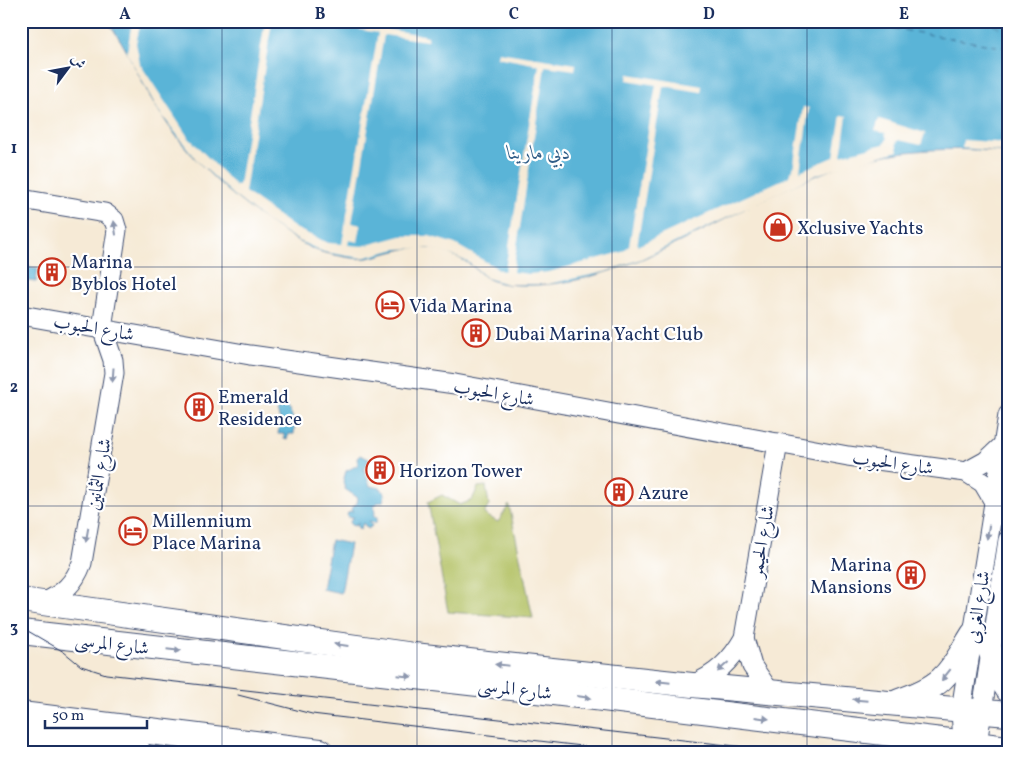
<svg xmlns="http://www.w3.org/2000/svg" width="1029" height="773" viewBox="0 0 1029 773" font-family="Vollkorn,Amiri,serif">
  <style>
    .green { fill: #b2c164; stroke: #667861 }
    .water { fill: #5ab4d7; stroke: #3a729a }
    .pier { fill: #f6ead6 }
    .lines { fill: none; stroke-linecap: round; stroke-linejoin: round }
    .ferry { stroke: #315e88; stroke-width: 1; stroke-dasharray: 6 5; stroke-linecap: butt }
    .minor-casing { stroke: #3c4b70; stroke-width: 21 }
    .major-casing { stroke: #3c4b70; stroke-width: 26 }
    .highway-casing { stroke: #3c4b70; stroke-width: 28 }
    .minor { stroke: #fff; stroke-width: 19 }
    .major { stroke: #fff; stroke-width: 24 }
    .highway { stroke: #fff; stroke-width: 26 }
    .tram { stroke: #1b2f5e; stroke-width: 1 }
    .oneway { fill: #8d97ae }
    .grid { fill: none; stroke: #1b2f5e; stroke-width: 1; stroke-opacity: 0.55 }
    .labels { text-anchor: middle; stroke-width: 4.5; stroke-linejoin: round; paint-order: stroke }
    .poi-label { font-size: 19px; fill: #1b2f5e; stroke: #fff; text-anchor: start }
    .street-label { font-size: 19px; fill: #1b2f5e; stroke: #fff }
    .water-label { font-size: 20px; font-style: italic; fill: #315e88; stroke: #fff }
    .neatline { fill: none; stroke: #1b2f5e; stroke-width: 2 }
    .grid-label { font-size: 16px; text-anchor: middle; font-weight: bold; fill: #1b2f5e }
  </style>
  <rect width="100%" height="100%" fill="#fff"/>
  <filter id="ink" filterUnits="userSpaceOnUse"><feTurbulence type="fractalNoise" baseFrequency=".02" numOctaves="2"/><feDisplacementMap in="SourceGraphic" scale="10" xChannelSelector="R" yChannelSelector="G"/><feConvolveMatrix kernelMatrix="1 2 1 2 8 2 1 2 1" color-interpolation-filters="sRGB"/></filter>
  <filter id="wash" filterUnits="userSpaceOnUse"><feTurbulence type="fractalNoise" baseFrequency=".0096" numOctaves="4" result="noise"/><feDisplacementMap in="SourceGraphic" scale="20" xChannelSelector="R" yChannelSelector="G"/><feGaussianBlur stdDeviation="1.12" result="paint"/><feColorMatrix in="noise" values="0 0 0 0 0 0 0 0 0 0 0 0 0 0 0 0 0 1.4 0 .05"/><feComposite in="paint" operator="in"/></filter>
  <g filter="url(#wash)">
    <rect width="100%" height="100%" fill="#f6ead6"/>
    <path class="green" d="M486,486L489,505L484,514L498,522L509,505L533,618L448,612L428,502L442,495L460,505L472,500L478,487Z"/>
    <g class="water">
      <path d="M107,21H1008V152C940,146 881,149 817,175C728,210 628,285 530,285C516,285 501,285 489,279C481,275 475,267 468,263C457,256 441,250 429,248C407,245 388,254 367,258C355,260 337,255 325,253C310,249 296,240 283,231C233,200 188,158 157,108C139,80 128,47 107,21Z"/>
      <path d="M21,266L38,268L36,282L21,280Z"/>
      <path d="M286,404C292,413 295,423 294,434H289L287,439L284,438V434H278L280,421L277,411Z"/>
      <path d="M360,455L369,459L364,470L370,486L381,488L385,495L383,501L377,503L374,507L375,514L373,515L377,517V521L375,523L369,521L372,526L368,529L363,523L360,530L357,527L358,522L355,526L351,525L350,521L354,517L349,518L347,514L350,511L353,512L351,509L357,503L358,498L345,489L343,482L346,471L358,465L357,458Z"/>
      <path d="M331,540L350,544L341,593L322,589Z"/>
    </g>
    <g class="pier">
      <path d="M132,21H141L136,43L140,64L188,137L236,186L239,185L265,21H272L245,192L295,228L328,243L342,244L378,33L351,28V23L428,36L427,41L384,35L352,223L361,225L358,242L349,240L348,245L363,246L401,236H429L455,244L502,271L505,270L508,252L539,65L497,57L498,52L576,64L575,70L545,66L513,272L529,274L549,272L622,252L629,246L656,85L627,80L628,74L702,86L701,92L663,86L637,246L788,177L793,169L803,107L809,108L800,171L834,157L841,115L847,116L841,155L884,144L887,139L885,133L875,131L879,119L925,133L921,145L899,140L896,143L898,151L818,174L641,259L605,272L548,284H507L487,278L468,262L454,256L428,248L396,249L362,258L324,252L299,241L265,220L236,197L198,162L158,110L127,53Z"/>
      <path d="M963,140L1008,143V152L962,148Z"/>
    </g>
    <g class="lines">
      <g class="ferry">
        <path d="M850,21L1008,48"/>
        <path d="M984,21L1008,31"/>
      </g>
    </g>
  </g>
  <g filter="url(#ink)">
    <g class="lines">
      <g class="minor-casing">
        <g id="minor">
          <path d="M21,199L105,213L114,220L117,230L102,328L113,360L114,373L82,563C74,584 63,594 43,603"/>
          <path d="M21,315L250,355L455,384L848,456L966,472L983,483L993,500"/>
          <path d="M966,472L986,461L1003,445"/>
          <path d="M744,638L752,666L770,692"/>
          <path d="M692,685C716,675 731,661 744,638L778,443"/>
          <path d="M969,743L962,727L961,710L1008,415"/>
          <path d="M977,744L1008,540"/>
        </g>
      </g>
      <g class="major-casing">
        <g id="major">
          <path d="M21,600L414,655L692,685L1008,714"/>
          <path d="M21,632L478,684L1008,748"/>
          <path d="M990,650L1001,679L1008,690"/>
          <path d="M899,701C946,685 948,674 973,634"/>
        </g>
      </g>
      <g class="highway-casing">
        <g id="highway">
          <path d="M21,715L320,752"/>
          <path d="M21,738L138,752"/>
        </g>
      </g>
      <use href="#minor" class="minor"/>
      <use href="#major" class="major"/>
      <use href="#highway" class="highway"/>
      <g class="tram">
        <path d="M21,627L64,652L81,666L106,674L788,752"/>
        <path d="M238,695L312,714L632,752"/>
      </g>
    </g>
    <defs><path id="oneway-solid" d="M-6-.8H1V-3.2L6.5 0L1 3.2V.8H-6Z" transform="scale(1.25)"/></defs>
    <g class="oneway">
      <use href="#oneway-solid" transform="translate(115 228) rotate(-98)"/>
      <use href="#oneway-solid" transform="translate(113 375) rotate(94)"/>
      <use href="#oneway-solid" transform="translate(988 532) rotate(99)"/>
      <use href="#oneway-solid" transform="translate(87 535) rotate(100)"/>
      <use href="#oneway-solid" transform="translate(341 645) rotate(-172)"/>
      <use href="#oneway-solid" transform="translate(174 650) rotate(6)"/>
      <use href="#oneway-solid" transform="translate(502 665) rotate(-174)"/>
      <use href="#oneway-solid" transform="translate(723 667) rotate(138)"/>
      <use href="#oneway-solid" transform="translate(946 675) rotate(128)"/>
      <use href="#oneway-solid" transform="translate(405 676) rotate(6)"/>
      <use href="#oneway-solid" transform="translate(663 682) rotate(-174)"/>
      <use href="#oneway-solid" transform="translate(584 697) rotate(7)"/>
      <use href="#oneway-solid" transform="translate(860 700) rotate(-175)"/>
      <use href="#oneway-solid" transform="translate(762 718) rotate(7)"/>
    </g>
  </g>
  <path class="grid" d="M222,21V752M417,21V752M612,21V752M807,21V752M21,267H1008M21,506H1008"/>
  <defs>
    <g id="shop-ring" transform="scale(1.4375)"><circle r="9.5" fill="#fff" stroke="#c8321e" stroke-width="1.5"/><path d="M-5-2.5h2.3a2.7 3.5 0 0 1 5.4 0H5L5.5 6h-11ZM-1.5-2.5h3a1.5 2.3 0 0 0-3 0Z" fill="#c8321e"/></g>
    <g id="building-ring" transform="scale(1.4375)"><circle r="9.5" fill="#fff" stroke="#c8321e" stroke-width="1.5"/><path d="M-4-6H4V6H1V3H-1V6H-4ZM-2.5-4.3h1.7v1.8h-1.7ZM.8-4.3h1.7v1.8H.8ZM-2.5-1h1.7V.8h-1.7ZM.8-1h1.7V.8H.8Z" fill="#c8321e"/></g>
    <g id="hotel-ring" transform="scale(1.4375)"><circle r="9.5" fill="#fff" stroke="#c8321e" stroke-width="1.5"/><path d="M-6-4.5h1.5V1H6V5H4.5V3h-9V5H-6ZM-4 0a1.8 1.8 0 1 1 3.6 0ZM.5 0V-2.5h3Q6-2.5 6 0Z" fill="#c8321e"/></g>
  </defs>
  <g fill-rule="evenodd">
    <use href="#shop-ring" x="778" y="227"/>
    <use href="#building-ring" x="52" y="272"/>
    <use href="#hotel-ring" x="390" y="305"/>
    <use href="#building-ring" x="476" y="333"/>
    <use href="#building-ring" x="199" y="407"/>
    <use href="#building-ring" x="380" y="470"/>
    <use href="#building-ring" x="619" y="492"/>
    <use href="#hotel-ring" x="133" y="531"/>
    <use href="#building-ring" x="911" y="575"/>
  </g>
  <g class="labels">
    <g class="poi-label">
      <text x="797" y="234">Xclusive Yachts</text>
      <text x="71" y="268">Marina<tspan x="71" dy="22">Byblos Hotel</tspan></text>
      <text x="409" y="312">Vida Marina</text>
      <text x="495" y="340">Dubai Marina Yacht Club</text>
      <text x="218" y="403">Emerald<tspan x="218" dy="22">Residence</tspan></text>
      <text x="399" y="477">Horizon Tower</text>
      <text x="638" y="499">Azure</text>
      <text x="152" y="527">Millennium<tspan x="152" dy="22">Place Marina</tspan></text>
      <text x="892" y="571" text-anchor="end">Marina<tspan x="892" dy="22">Mansions</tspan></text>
    </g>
    <g class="street-label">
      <text transform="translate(94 327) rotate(10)" y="7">شارع الحبوب</text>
      <text transform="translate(494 392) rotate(10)" y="7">شارع الحبوب</text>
      <text transform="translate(893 462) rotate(8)" y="7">شارع الحبوب</text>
      <text transform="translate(98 474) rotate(-80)" y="7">شارع الثمانين</text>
      <text transform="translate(761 541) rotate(-80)" y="7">شارع الحيمر</text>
      <text transform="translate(977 607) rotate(-81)" y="7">شارع الغربى</text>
      <text transform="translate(112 643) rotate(7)" y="7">شارع المرسى</text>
      <text transform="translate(515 688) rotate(7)" y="7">شارع المرسى</text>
    </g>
    <g class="water-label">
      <text x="539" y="159">دبي مارينا</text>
    </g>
  </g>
  <rect width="1029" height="773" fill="none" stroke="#fff" stroke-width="55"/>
  <g transform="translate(68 68) rotate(58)" stroke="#ffffff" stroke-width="4" paint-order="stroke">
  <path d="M0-4L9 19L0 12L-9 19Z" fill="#1b2f5e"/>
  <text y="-8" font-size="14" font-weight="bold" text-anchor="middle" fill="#1b2f5e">ش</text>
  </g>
  <path d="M45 720v8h102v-8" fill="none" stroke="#1b2f5e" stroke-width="2.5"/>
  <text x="52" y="720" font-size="15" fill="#1b2f5e" stroke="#ffffff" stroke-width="4" paint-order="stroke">50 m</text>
  <rect x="28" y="28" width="974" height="718" class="neatline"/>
  <g class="grid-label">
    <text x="125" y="19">A</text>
    <text x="320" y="19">B</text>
    <text x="514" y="19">C</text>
    <text x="709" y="19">D</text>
    <text x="904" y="19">E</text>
    <text x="14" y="153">1</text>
    <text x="14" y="392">2</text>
    <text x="14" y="632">3</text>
  </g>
</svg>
